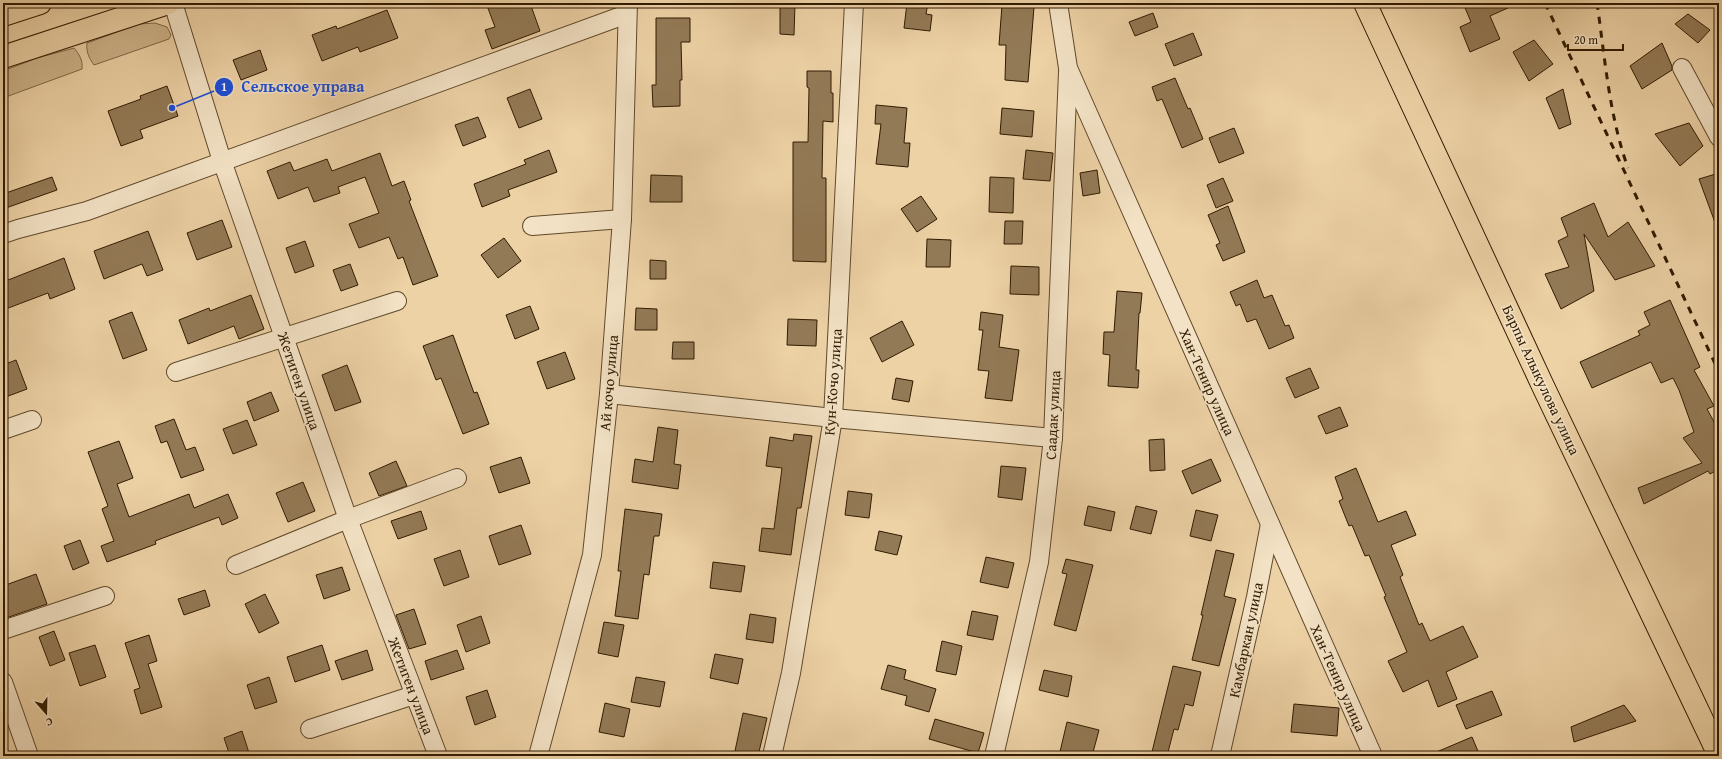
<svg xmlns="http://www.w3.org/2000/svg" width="1722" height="759" viewBox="0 0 1722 759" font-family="'Gentium Book Plus',serif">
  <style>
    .green { fill: #cdb38a; stroke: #7f6745 }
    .building { fill: #937a56; stroke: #311b00 }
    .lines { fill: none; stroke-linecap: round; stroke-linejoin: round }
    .minor-casing { stroke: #60492a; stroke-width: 20 }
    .major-casing { stroke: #311b00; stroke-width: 24 }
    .minor { stroke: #f3e2c5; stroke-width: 18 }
    .major { stroke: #edd2a6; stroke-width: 22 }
    .rail { stroke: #311b00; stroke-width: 3; stroke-dasharray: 7 7; stroke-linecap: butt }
    .labels { text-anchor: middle; stroke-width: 3; stroke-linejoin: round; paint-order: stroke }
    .street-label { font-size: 15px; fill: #311b00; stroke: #f3e2c5 }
    .leader { fill: none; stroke: #1d4ed8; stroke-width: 1.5 }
    .callout-dot { fill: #1d4ed8; stroke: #f3e2c5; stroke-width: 1.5 }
    .mark-label { font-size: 12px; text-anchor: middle; font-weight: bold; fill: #fff }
    .callout-label { font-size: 16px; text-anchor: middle; font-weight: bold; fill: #1d4ed8; stroke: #f3e2c5; stroke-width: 3; stroke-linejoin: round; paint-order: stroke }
  </style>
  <rect width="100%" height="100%" fill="#edd2a6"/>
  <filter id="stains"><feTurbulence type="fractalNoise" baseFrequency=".005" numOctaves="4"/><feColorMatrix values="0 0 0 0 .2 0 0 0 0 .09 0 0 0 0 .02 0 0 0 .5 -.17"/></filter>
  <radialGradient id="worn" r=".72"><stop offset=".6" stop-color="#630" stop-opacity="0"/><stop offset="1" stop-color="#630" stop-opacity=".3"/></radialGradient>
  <g class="green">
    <path d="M155,23L167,27L171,35L169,39L94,65C89,58 86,52 87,43L139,24Z"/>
    <path d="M74,48C79,54 83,60 82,69L3,98V71L37,58Z"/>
  </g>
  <g class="building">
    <path d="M486,3H530L540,31L492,49L485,30L495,27Z"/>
    <path d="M780,3H795L794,35L780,34Z"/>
    <path d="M907,3H928L926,14L932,15L930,31L904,28Z"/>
    <path d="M1463,3H1519L1490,16L1500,39L1470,52L1460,27L1471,22Z"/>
    <path d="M1002,5L1034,7L1028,82L1005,80L1006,45H999Z"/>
    <path d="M387,10L398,38L360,52L358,47L322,61L312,35L336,26L337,29Z"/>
    <path d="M1153,13L1158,27L1135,36L1129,22Z"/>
    <path d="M1688,14L1710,30L1698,43L1675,24Z"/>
    <path d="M656,18H690V42H681L682,80H680V106L653,107L652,85H656Z"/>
    <path d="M1193,33L1202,55L1174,66L1165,44Z"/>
    <path d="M1534,40L1553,64L1529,81L1513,52Z"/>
    <path d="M1662,43L1672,66V70L1642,89L1630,66Z"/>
    <path d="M260,50L267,70L241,80L233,60Z"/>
    <path d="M807,71H831V93H833V122L823,121L822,178H826V262L793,261V142H808L809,88L807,87Z"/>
    <path d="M1175,78L1188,109L1190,108L1203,139L1182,148L1162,99L1157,101L1152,87Z"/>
    <path d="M167,86L178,116L140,130L143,138L121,146L108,111L141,99L140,96Z"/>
    <path d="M530,89L542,119L519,128L507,98Z"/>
    <path d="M1563,89L1571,124L1559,129L1546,98Z"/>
    <path d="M876,105L907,108L904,143H910L908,167L876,164L881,124H875Z"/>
    <path d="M1002,108L1034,111L1032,137L1000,134Z"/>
    <path d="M478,117L486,137L463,146L455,125Z"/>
    <path d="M1689,123L1703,146L1680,166L1655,134Z"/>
    <path d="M1234,128L1244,153L1219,163L1209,138Z"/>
    <path d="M549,150L557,172L508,190L510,196L482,207L474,184L526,164L524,160Z"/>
    <path d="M1026,150L1053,153L1050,181L1023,179Z"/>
    <path d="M380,153L392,186L404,181L411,200L409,201L438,276L413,285L403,257L398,259L389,237L359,248L349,224L379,213L365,177L338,187L340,193L314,202L308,187L278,199L267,171L290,162L294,171L327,159L332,171Z"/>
    <path d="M1097,170L1100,193L1083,196L1080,173Z"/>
    <path d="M1719,173V228H1717L1699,179Z"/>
    <path d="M651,175L682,176V202H650Z"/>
    <path d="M52,177L57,190L3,209V194Z"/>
    <path d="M990,177L1014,178L1013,213L989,212Z"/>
    <path d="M1223,178L1233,201L1216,208L1207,185Z"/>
    <path d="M921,196L937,219L917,232L901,209Z"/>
    <path d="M1594,203L1608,237L1628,222L1655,266L1615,280L1584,234L1594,291L1561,309L1545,274L1569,267L1558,241L1568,236L1561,218Z"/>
    <path d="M1228,206L1245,252L1223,261L1216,245L1220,243L1208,215Z"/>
    <path d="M222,220L232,247L197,260L187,233Z"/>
    <path d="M1005,221H1023L1022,244H1004Z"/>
    <path d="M148,231L163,270L147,276L142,264L104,279L94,251Z"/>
    <path d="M504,238L521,261L498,278L481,255Z"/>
    <path d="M927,239L951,240L950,267H926Z"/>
    <path d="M305,241L314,266L295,273L286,248Z"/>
    <path d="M64,258L75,289L50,299L48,293L3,310V282Z"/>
    <path d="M650,260L666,261V279H650Z"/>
    <path d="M350,264L358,285L341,291L333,270Z"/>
    <path d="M1011,266L1039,267V295L1010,294Z"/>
    <path d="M1257,280L1264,298L1272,295L1285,326L1289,325L1294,338L1269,349L1256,319L1247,322L1240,304L1236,306L1230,292Z"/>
    <path d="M1117,291L1142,293L1140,313H1139L1136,370H1139L1138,388L1108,386L1110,355L1103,354L1104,332H1114Z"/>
    <path d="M251,295L264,329L239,339L234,326L188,344L179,320L209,308L210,311Z"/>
    <path d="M1670,300L1700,367L1694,370L1714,406L1707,409L1719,431V469L1710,474L1708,471L1644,504L1638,488L1702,463L1683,438L1694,432L1679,390L1673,378L1661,383L1651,362L1592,388L1580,362L1640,335L1638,331L1650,325L1644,312Z"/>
    <path d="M530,306L539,329L515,339L506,315Z"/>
    <path d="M636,308L657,309V330H635Z"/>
    <path d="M132,312L147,350L123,359L109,321Z"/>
    <path d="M981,312L1003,315L999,347L1019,350L1012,401L985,398L989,371L978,370L983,330H979Z"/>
    <path d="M788,319L817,320L816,346L787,345Z"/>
    <path d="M902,321L914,345L882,362L870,338Z"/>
    <path d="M453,335L474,393L477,392L489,424L463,434L441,378L436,380L423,346Z"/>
    <path d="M673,342H694V359H672Z"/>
    <path d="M565,352L575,379L547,389L537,362Z"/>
    <path d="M16,360L27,389L3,398V365Z"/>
    <path d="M347,365L361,402L335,411L322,375Z"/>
    <path d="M1310,368L1319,388L1295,398L1286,378Z"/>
    <path d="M896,378L913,381L909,402L892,399Z"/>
    <path d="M271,392L279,411L254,421L247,402Z"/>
    <path d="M1340,407L1348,426L1326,434L1318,416Z"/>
    <path d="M174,419L186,450L195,447L204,470L181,478L167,441L161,443L155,426Z"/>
    <path d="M247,420L257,445L233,454L223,429Z"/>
    <path d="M658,427L678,430L674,464L681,465L678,489L632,482L635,459L653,462Z"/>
    <path d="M794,434L812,436L801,508H797L791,555L759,551L762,528L774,529L782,468L766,466L770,437L793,441Z"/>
    <path d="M1164,439L1165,470L1150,471L1149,440Z"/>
    <path d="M119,441L133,478L117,484L129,517L189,494L194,508L228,494L238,518L222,525L219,517L155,541L156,544L107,562L101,546L114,541L102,509L108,506L88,452Z"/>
    <path d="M521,457L530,483L499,493L490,467Z"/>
    <path d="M1211,459L1221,481L1192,494L1182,471Z"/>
    <path d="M396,461L407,486L379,496L369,473Z"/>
    <path d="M1001,466L1026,468L1022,500L998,497Z"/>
    <path d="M1356,468L1378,522L1406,511L1416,535L1391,545L1403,575L1400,577L1419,625L1422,623L1430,641L1463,626L1478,657L1446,672L1457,699L1438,707L1428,680L1403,692L1388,661L1407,652L1384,597L1386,596L1369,555L1365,556L1352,525L1349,526L1339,501L1343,499L1335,477Z"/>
    <path d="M303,482L315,511L288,522L276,493Z"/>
    <path d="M848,491L872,494L869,518L845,515Z"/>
    <path d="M1088,506L1115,512L1111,531L1084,525Z"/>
    <path d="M1136,506L1157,511L1151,534L1130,529Z"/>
    <path d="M625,509L662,514L659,536H654L649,575L644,574L638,619L615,616L621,571H618Z"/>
    <path d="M1196,510L1218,515L1211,541L1190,536Z"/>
    <path d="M421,511L427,529L398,539L391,521Z"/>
    <path d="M521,525L531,554L499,565L489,536Z"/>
    <path d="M879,531L902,536L897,555L875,550Z"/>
    <path d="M80,540L89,563L73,570L64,546Z"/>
    <path d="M460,550L469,577L444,586L434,559Z"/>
    <path d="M1216,550L1234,554L1224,596L1236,599L1219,666L1192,660L1203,615H1201Z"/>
    <path d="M986,557L1014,563L1008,588L980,582Z"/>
    <path d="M1066,559L1093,565L1076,631L1054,625L1067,574L1062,573Z"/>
    <path d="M713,562L745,566L741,592L710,588Z"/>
    <path d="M342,567L350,590L324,599L316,575Z"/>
    <path d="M36,574L47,604L3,619V586Z"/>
    <path d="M205,590L210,606L184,615L178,599Z"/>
    <path d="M265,594L279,623L259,633L245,604Z"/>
    <path d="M414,609L426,644L409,649L396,615Z"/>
    <path d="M972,611L998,616L993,640L967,635Z"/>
    <path d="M750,614L776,618L773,643L746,639Z"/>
    <path d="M481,616L490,643L466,652L457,625Z"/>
    <path d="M604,622L624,625L618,657L598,653Z"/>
    <path d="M54,631L65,660L50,666L39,637Z"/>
    <path d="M149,635L157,661L148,664L162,707L141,714L134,690L140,688L125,643Z"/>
    <path d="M942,641L962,646L956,675L936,671Z"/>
    <path d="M95,645L106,677L80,686L69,653Z"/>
    <path d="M322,645L330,670L295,682L287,657Z"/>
    <path d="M367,650L373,670L342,680L335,661Z"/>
    <path d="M457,650L464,669L431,680L425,661Z"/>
    <path d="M715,654L743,659L738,684L710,678Z"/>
    <path d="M888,665L906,670L904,679L936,689L929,712L905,705L907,696L881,689Z"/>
    <path d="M1173,666L1201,672L1193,706L1185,704L1178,730L1174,729L1167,756H1151Z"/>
    <path d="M1044,670L1072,676L1068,697L1039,690Z"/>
    <path d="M269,677L277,702L255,709L247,685Z"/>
    <path d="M636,677L665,682L660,707L631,702Z"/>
    <path d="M487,690L496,717L475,725L466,697Z"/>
    <path d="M1492,691L1502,715L1466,729L1456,705Z"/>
    <path d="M605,703L630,709L624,737L599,732Z"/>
    <path d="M1294,704L1339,708L1337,736L1291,732Z"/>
    <path d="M1624,705L1636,721L1574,742L1571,727Z"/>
    <path d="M743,713L767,718L758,756L735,751Z"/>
    <path d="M935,719L984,733L978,753L929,739Z"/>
    <path d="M1067,722L1099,730L1092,756H1059Z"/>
    <path d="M242,731L250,756H230L224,738Z"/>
    <path d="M1472,737L1480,756H1427Z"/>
  </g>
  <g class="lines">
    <g class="minor-casing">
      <g id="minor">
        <path d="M173,3L222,161L348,519L438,756"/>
        <path d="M1058,3L1068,68L1373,756"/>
        <path d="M1682,68L1719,137"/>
        <path d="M532,226L622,219"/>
        <path d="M3,234L18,229L87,211L627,14"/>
        <path d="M176,372L397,301"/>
        <path d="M609,394L833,418L1053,438"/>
        <path d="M3,430L32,420"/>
        <path d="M236,565L348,519L457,478"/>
        <path d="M3,630L105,596"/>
        <path d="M3,682L29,756"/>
        <path d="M310,729L414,695"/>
        <path d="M538,756L592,555L609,394L622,219L628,3"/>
        <path d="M772,756L791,673L833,418L854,3"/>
        <path d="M994,756L1039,562L1053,438L1068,72"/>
        <path d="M1220,756L1256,597L1270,524"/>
      </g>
    </g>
    <g class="major-casing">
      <g id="major">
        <path d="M1365,3L1542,384L1719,755"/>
        <path d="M3,15L40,3"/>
        <path d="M3,57L168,3"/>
      </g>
    </g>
    <use href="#minor" class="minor"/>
    <use href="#major" class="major"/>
    <g class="rail">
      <path d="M1545,3L1719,372"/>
      <path d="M1597,3C1605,58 1609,115 1628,168"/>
    </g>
  </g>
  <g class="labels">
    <g class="street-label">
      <text transform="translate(1541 380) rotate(65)" y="5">Барпы Алыкулова улица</text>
      <text transform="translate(299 381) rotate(71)" y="5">Жетиген улица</text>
      <text transform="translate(833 382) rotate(-86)" y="5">Кун-Кочо улица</text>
      <text transform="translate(1207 382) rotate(66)" y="5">Хан-Тенир улица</text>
      <text transform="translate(609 383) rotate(-85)" y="5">Ай кочо улица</text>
      <text transform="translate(1053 415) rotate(-87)" y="5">Саадак улица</text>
      <text transform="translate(1246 640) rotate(-78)" y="5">Камбаркан улица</text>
      <text transform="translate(1338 678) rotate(66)" y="5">Хан-Тенир улица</text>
      <text transform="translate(411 686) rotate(69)" y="5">Жетиген улица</text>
    </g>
  </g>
  <path class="leader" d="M172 108L224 87"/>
  <g class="callout-dot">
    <circle cx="172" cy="108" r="4"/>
    <circle cx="224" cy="87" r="10"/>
  </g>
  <g class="mark-label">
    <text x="224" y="91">1</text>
  </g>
  <g class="callout-label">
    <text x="303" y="92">Сельское управа</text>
  </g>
  <rect width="1722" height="759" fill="none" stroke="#edd2a6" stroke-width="16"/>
  <rect x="4" y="4" width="1714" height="751" fill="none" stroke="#311b00" stroke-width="2"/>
  <rect x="8" y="8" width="1706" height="743" fill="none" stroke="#311b00"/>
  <g transform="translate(46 713) rotate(160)" stroke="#f3e2c5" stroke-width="3" paint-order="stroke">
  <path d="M0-3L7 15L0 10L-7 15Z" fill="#311b00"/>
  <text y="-6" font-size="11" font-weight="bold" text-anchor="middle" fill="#311b00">С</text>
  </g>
  <path d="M1568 44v6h55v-6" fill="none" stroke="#311b00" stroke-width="2"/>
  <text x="1574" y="44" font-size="12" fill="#311b00" stroke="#f3e2c5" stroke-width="3" paint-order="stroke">20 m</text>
  <rect width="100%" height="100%" filter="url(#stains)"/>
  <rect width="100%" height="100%" fill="url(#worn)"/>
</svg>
